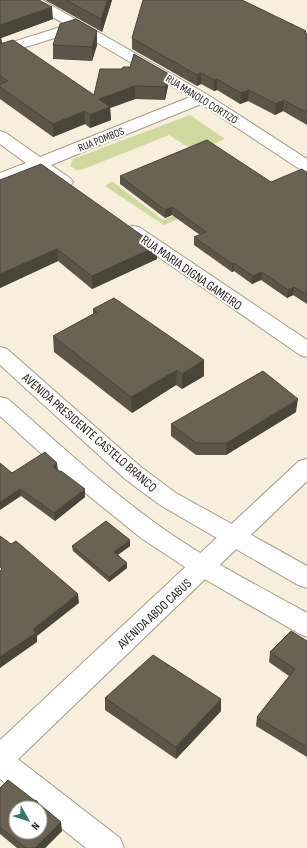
<svg xmlns="http://www.w3.org/2000/svg" width="307" height="848" viewBox="0 0 307 848" font-family="'Sofia Sans Condensed',sans-serif">
  <style>
    .green { fill: #cfd89d }
    .lines { fill: none; stroke-linecap: round; stroke-linejoin: round }
    .minor-casing { stroke: #a39b89; stroke-width: 2 }
    .secondary-casing { stroke: #a39b89; stroke-width: 2 }
    .primary-casing { stroke: #a39b89; stroke-width: 2 }
    .minor { fill: #fff; fill-rule: evenodd }
    .secondary { fill: #fff; fill-rule: evenodd }
    .primary { fill: #fff; fill-rule: evenodd }
    .wall { fill: #5b5447 }
    .shaded-wall { fill: #4a4539 }
    .building { fill: #6a6252; stroke: #4a4539; fill-rule: evenodd }
    .labels { text-anchor: middle; stroke-width: 4; stroke-linejoin: round; paint-order: stroke }
    .far-street-label { font-size: 11px; fill: #1f1c15; stroke: #fff }
    .street-label { font-size: 13px; fill: #1f1c15; stroke: #fff }
  </style>
  <rect width="100%" height="100%" fill="#f7eedb"/>
  <g class="green">
    <path d="M190,115L225,139L196,152L169,135L81,170H77L70,166L73,159Z"/>
    <path d="M261,178L249,188L164,225L105,186L112,181L163,220Z"/>
  </g>
  <g class="lines">
    <g class="minor-casing">
      <g id="minor">
        <path d="M25,0H42L208,95L307,159V171L301,170L201,104L51,165L70,178L73,182L70,186C57,189 47,178 37,170L0,184V173L26,163L0,144V131L6,133L40,157L190,97L77,31L0,55V46L67,25L27,3Z"/>
        <path d="M133,226L139,227L307,340V357L300,355L127,235L124,231L127,227Z"/>
        <path d="M0,749L10,753L120,838L124,848H86L40,811V808H36L0,779Z"/>
      </g>
    </g>
    <g class="secondary-casing">
      <path id="secondary" d="M307,459V481L10,767L0,771V740L299,461Z"/>
    </g>
    <g class="primary-casing">
      <g id="primary">
        <path d="M0,347L7,349L141,467L176,493L307,566V588L298,585L160,505L125,479L0,365Z"/>
        <path d="M0,397L8,399C57,442 105,487 158,525C205,559 257,585 307,613V637L298,633L194,573L141,538L78,487L0,416Z"/>
      </g>
    </g>
    <use href="#minor" class="minor"/>
    <use href="#secondary" class="secondary"/>
    <use href="#primary" class="primary"/>
  </g>
  <g class="wall">
    <path d="M0,0L53,19L1,38L2,43L94,95L100,69L168,86L165,100L135,99L110,108L111,120L90,128L85,124L53,137L0,99Z"/>
    <path d="M45,0H112L102,32Z"/>
    <path d="M97,31V45L92,61L53,59V45Z"/>
    <path d="M306,31V33L307,34V125L283,111L275,115L248,101L240,104L217,90L214,91L201,84L197,86L132,49V38Z"/>
    <path d="M307,173V304L293,295L287,298L261,280L252,284L234,271L232,272L194,245V237L200,235L172,215L165,218L120,184V176L271,182Z"/>
    <path d="M0,180L157,259L92,289L58,261L0,288Z"/>
    <path d="M93,309L204,360V376L182,389L176,385L132,413L54,352L53,336L93,314Z"/>
    <path d="M296,412L226,455H196L171,436V424Z"/>
    <path d="M58,470L85,497L55,521L21,496L12,473Z"/>
    <path d="M72,546H130L118,555L127,563V568L109,582L73,551Z"/>
    <path d="M307,641V757L256,726L257,717L289,676L269,662L270,652Z"/>
    <path d="M105,698L221,711L176,759L105,710Z"/>
    <path d="M0,788L34,800L38,803L62,831L45,848H17L0,834Z"/>
  </g>
  <g class="shaded-wall">
    <path d="M108,0H112L102,32L101,19Z"/>
    <path d="M52,7L53,19L1,38L2,44L0,45V25Z"/>
    <path d="M97,31V45L92,61V47Z"/>
    <path d="M201,73V84L197,86V75Z"/>
    <path d="M169,74L168,86L165,100V87Z"/>
    <path d="M217,79V90L214,91V80Z"/>
    <path d="M135,86V99L110,108L111,120L90,128V115L99,99Z"/>
    <path d="M249,90L248,101L240,104L241,93Z"/>
    <path d="M284,100L283,111L275,115L276,104Z"/>
    <path d="M85,111V124L53,137V124Z"/>
    <path d="M172,207V215L165,218V210Z"/>
    <path d="M157,246V259L92,289V276Z"/>
    <path d="M57,249L58,261L0,288V274Z"/>
    <path d="M234,263V271L232,272V264Z"/>
    <path d="M262,272L261,280L252,284L253,276Z"/>
    <path d="M294,287L293,295L287,298L288,290Z"/>
    <path d="M204,360V376L182,389V374Z"/>
    <path d="M177,370L176,385L132,413L131,397Z"/>
    <path d="M298,399L296,412L226,455L227,443Z"/>
    <path d="M57,463L58,471L53,466Z"/>
    <path d="M20,489L21,496L0,510V502Z"/>
    <path d="M85,489V497L55,521L54,513Z"/>
    <path d="M130,540V546L114,557V552Z"/>
    <path d="M127,563V568L109,582V577Z"/>
    <path d="M78,594L79,603L37,636V642L0,668V657L33,629Z"/>
    <path d="M221,699V711L176,759V747Z"/>
    <path d="M61,822L62,831L45,848H35Z"/>
  </g>
  <g class="building">
    <path d="M0,0H39L52,7L0,25Z"/>
    <path d="M66,0H108L101,19Z"/>
    <path d="M143,0H242L306,31L304,32L307,34V113L284,100L276,104L249,90L241,93L217,79L214,80L201,73L197,75L132,38Z"/>
    <path d="M76,19L97,31L92,47L53,45L60,24Z"/>
    <path d="M13,40L94,95L100,69H122L123,67H130L134,54L169,74L165,87L135,86L99,99L110,107L90,115L85,111L53,124L0,87V84L8,81L0,76V44Z"/>
    <path d="M207,140L271,182L302,169L307,173V295L294,287L288,290L262,272L253,276L234,263L232,264L194,237L206,232L172,207L165,210L120,176Z"/>
    <path d="M41,164L157,246L92,276L57,249L0,274V180Z"/>
    <path d="M114,298L204,360L182,374L177,370L131,397L53,336L97,312L93,309Z"/>
    <path d="M263,371L298,399L227,443H196L171,424Z"/>
    <path d="M45,452L57,463L53,466L59,472L61,471L85,489L54,513L20,489L0,502V463L12,473Z"/>
    <path d="M106,521L130,540L114,552L127,563L109,577L72,546Z"/>
    <path d="M0,536L11,544L16,541L78,594L33,629L36,633L0,657V571L2,569L0,567Z"/>
    <path d="M291,631L307,641V747L257,717L295,669L270,652Z"/>
    <path d="M153,655L221,699L176,747L105,698Z"/>
    <path d="M8,780L34,800L37,801L38,803L61,822L35,848H26L0,827V788ZM16,808H40V832H16Z"/>
  </g>
  <g class="labels">
    <g class="far-street-label">
      <text transform="translate(202 99) rotate(32)" y="4">RUA MANOLO CORTIZO</text>
      <text transform="translate(101 139) rotate(-22)" y="4">RUA POMBOS</text>
    </g>
    <g class="street-label">
      <text transform="translate(192 272) rotate(35)" y="5">RUA MARIA DIGNA GAMEIRO</text>
      <text transform="translate(90 432) rotate(41)" y="5">AVENIDA PRESIDENTE CASTELO BRANCO</text>
      <text transform="translate(154 613) rotate(-43)" y="5">AVENIDA ABDO CABUS</text>
    </g>
  </g>
  <g transform="translate(28 820) rotate(129)"><circle r="19" fill="#ffffff" stroke="#a5a4a1"/>
  <path d="M0-3L7 15L0 10L-7 15Z" fill="#33786d"/>
  <text y="-6" font-size="11" font-weight="bold" text-anchor="middle" fill="#1f1c15">N</text>
  </g>
</svg>
